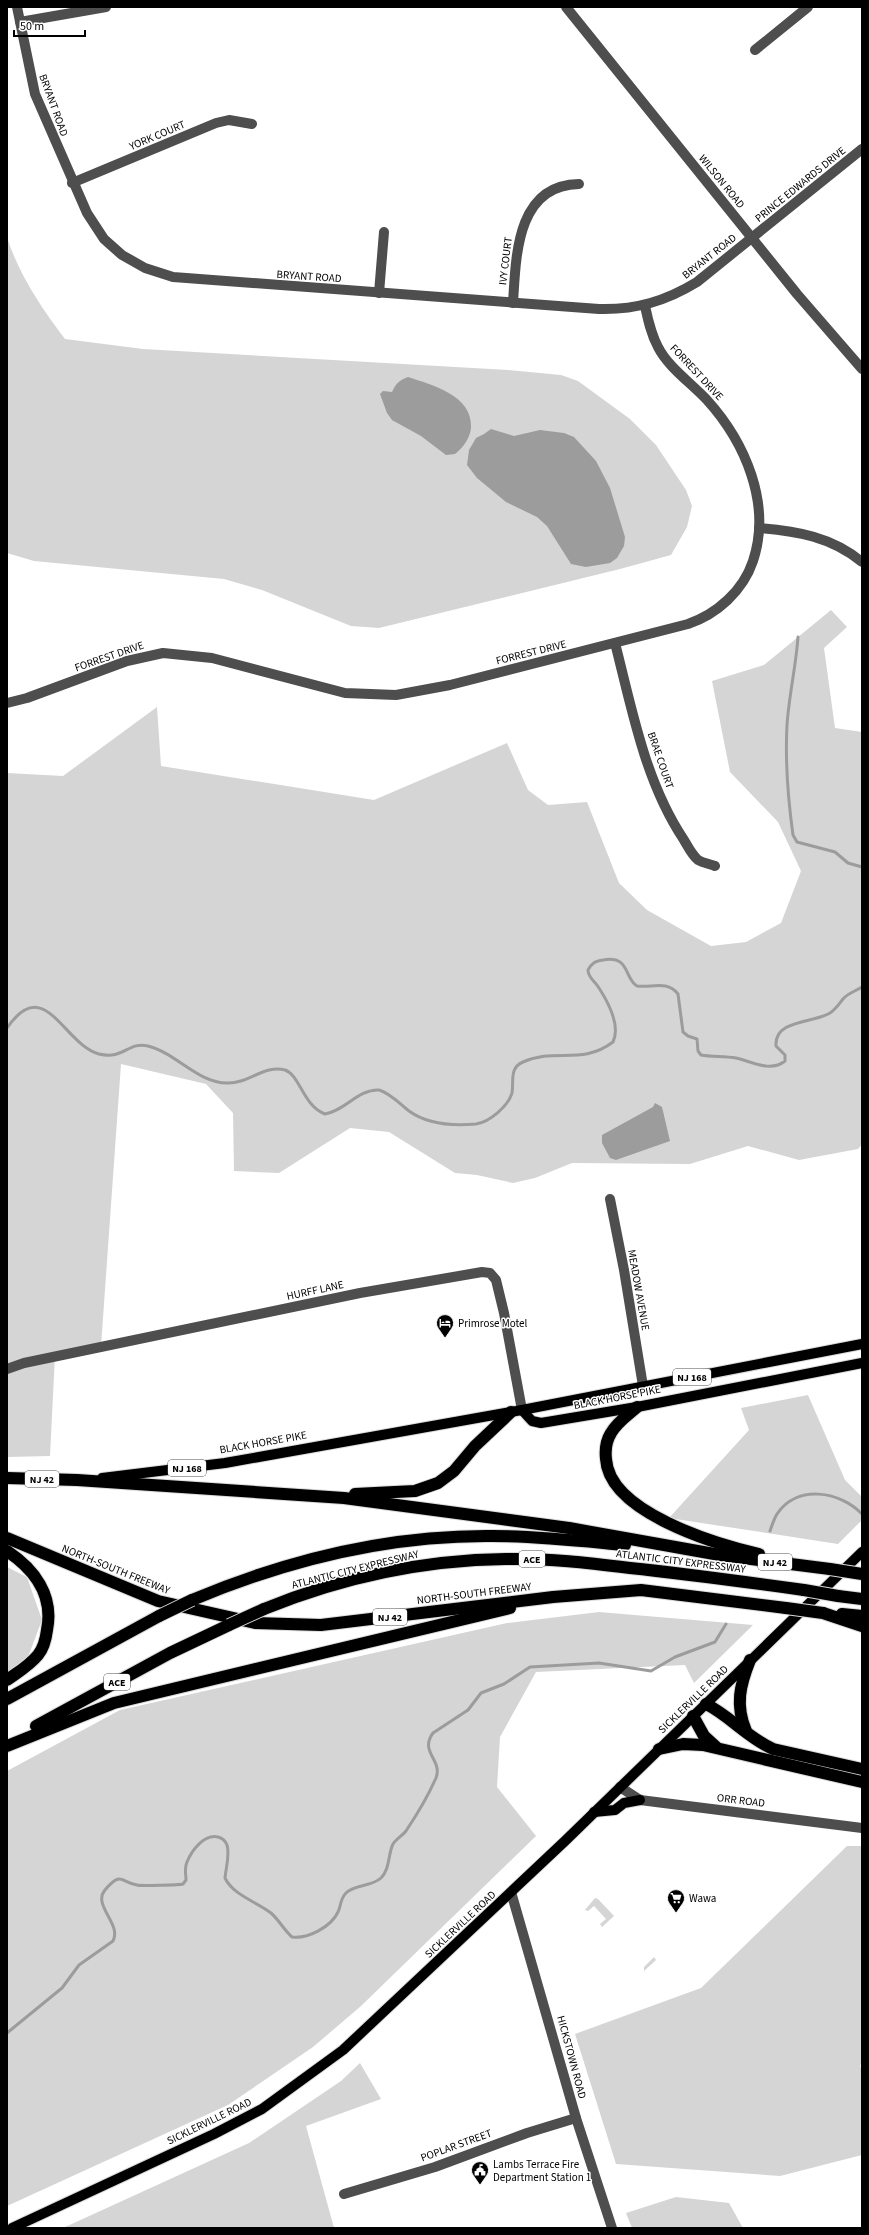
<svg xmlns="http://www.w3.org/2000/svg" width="869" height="2235" viewBox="0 0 869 2235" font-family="'Source Sans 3',sans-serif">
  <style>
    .green { fill: #d5d5d5 }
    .water { fill: #9c9c9c }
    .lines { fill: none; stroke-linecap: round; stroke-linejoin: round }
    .stream { stroke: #9c9c9c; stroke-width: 3 }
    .major-casing { stroke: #dbdbdb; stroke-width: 12 }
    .highway-casing { stroke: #dbdbdb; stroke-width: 14 }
    .minor { stroke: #4e4e4e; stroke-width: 10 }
    .major { stroke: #000; stroke-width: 10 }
    .highway { stroke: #000; stroke-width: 12 }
    .highway-bridge-casing { stroke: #dbdbdb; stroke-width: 14; stroke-linecap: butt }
    .highway-bridge { stroke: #000; stroke-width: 12 }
    .labels { text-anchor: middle; stroke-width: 3; stroke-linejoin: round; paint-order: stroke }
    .shield { fill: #fff; stroke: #4c4c4c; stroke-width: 1 }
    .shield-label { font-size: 10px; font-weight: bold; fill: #000 }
    .street-label { font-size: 11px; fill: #000; stroke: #fff }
    .poi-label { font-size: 11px; fill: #000; stroke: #fff; text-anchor: start }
  </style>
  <rect width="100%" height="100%" fill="#fff"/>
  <g class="green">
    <path d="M7,237C18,273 42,309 65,339L143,349L508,370L561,375L578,381L630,419L656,445L686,490L692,506L687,527L671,555L620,569L379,628L351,626L262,590L224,579L34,561L7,553Z"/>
    <path d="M831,610L847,627L824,648L835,728L862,732V1144L858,1149L799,1160L748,1146L690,1164L572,1163L535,1178L513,1183L477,1175L455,1173L389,1132L350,1128L279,1173L234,1171L233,1113L206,1084L121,1064L101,1346L55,1355L50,1456L7,1457V773L63,776L157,707L161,766L374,800L507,743L528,790L548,805L587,802L619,883L647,910L711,946L746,942L781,923L801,871L778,822L730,772L712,681L764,665Z"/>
    <path d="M808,1395L845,1480L862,1497V1520L838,1544L669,1518L749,1430L741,1408Z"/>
    <path d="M7,1567L27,1577L42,1620L28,1657L34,1662L7,1677Z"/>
    <path d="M599,1612L753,1625L694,1683L685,1665L536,1672L500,1737L497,1787L536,1836L361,2006L313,2047L228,2105L7,2206V1771L120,1710L507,1623Z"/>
    <path d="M847,1846H862V2064L860,2065L862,2072V2155L780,2176L616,2164L575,2034L701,1988Z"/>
    <path d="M595,1898L598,1899L614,1916L602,1927L600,1924L606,1919L594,1906L588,1911L585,1910Z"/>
    <path d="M654,1957L656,1960L644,1971V1967Z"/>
    <path d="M360,2063L381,2099L306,2126L334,2228H63L249,2143L341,2081Z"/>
    <path d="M676,2197L729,2203L743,2228H632L626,2213Z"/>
  </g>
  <g class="water">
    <path d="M408,377C432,385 473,395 471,428C470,438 463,448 455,454L446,455L421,436L392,420L387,413L380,394L383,391L392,392C396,383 400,380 408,377Z"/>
    <path d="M491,429L514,436L540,430L564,433L574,437L596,461L610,488L625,537L624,546L617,558L610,563L586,567L571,564L547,526L537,517L506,502L477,478L467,465L469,450L476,438L484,434Z"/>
    <path d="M655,1103L662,1107L670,1141L616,1160L610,1158L602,1143V1135L653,1107Z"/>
  </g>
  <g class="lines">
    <g class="stream">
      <path d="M798,637C796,666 789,695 787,725C785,762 788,799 793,835L797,842L835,852L848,863L862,867"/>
      <path d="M7,1028C45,973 63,1044 99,1054C124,1060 128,1041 148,1046C176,1053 198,1083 227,1083C248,1084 265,1064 285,1070C300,1075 303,1106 325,1114C345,1111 358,1089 379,1090C390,1093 400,1104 409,1111C427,1124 454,1126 476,1124C490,1122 508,1106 512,1093C514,1081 509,1068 523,1062C556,1047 581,1066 613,1042C621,1025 608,1002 599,988C595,981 588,978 588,970C592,963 595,961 603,960C630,955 624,978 637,986C652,988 667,980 678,994L683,1032L688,1036L697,1039L698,1051L701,1055C712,1057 724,1056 736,1058C751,1061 770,1073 785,1061V1055L776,1046C774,1019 815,1023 830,1013C836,1009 839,1004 843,999C848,993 856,991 862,987"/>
      <path d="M770,1531C772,1525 774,1519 777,1514C797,1484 840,1491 862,1514"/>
      <path d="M7,2033L62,1988L79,1965L113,1941C122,1924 92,1905 105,1890C122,1870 121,1883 137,1885C140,1886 180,1885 183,1884L186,1880C186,1874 184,1868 187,1862C192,1850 204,1834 218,1837C222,1838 225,1840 227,1845C230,1855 226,1867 225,1878C233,1895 257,1902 271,1913C279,1920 284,1930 292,1937C308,1939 331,1927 338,1912C341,1906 340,1899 346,1893C355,1884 371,1887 381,1878C390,1869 388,1854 393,1844C396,1839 402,1836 406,1831C416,1816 429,1794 436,1778C443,1760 419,1752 433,1733L468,1710L481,1693L504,1684L530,1667L599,1663L651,1671L675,1657L715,1642L726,1624"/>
    </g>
    <g class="major-casing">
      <g id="major">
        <path d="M522,1410L532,1421L541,1423L637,1407L862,1363"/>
        <path d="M102,1478L225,1463L522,1410L862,1344"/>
        <path d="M594,1812L615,1810L624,1803L640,1800"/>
        <path d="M12,2228L214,2134L262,2109L343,2050L565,1841L862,1552"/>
      </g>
    </g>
    <g class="highway-casing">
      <g id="highway">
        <path d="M637,1407C628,1415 617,1422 611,1433C606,1441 605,1450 606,1459C609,1512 715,1544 759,1554"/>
        <path d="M7,1478L77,1480L344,1498L569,1528L720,1555L830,1569"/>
        <path d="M355,1494L415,1491L438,1483L454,1471L475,1446L511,1412"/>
        <path d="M7,1538L158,1601L255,1623L321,1625L553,1597L641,1590L786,1608"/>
        <path d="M7,1551C34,1569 54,1595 47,1630C46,1638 43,1649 38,1655C29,1666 18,1672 7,1680"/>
        <path d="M838,1596L862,1599"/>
        <path d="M192,1600C287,1560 388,1535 492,1536C537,1536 581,1541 625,1545"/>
        <path d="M264,1609C340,1578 424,1560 506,1559C548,1558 589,1563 630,1568C688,1574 746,1582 804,1590"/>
        <path d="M823,1613L862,1626"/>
        <path d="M842,1614L862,1616"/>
        <path d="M7,1699L159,1616"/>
        <path d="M706,1704C730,1716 748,1738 773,1749L862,1769"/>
        <path d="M693,1716L704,1736L716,1747"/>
        <path d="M36,1726L170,1653L229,1625"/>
        <path d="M746,1731C735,1705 740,1685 750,1660"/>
        <path d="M7,1746L114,1703L510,1608"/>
        <path d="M659,1749L683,1744L703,1745L862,1782"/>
      </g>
    </g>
    <g class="minor">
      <path d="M17,7L35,94L87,213L104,239L122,255L145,268L173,277L599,309C636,310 666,301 697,282L862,149"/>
      <path d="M566,7L797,294L862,369"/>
      <path d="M20,22L106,7"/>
      <path d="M755,50L808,7"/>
      <path d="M72,183L216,123L229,120L252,124"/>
      <path d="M379,293L384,232"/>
      <path d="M513,303C516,257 516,185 579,184"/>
      <path d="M759,528C797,531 832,537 862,562"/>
      <path d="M615,643C632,709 645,782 684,840C688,847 692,855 698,860C703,863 710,864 715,866"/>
      <path d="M7,703L27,698L127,661L163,653L212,658L345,693L396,695L450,685L688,624C717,614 743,591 753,561C772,504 745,442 707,400C691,383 668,367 658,347C651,334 648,320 645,306"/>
      <path d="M610,1199L624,1270L643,1386"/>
      <path d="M7,1369L24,1363L360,1293L482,1272L490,1273L496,1280L504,1313L522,1410"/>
      <path d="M620,1787L640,1800L862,1828"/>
      <path d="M511,1892L576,2118L612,2228"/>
      <path d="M344,2194L435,2167L527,2133L576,2118"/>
    </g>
    <use href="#major" class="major"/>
    <use href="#highway" class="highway"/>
    <g class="highway-bridge-casing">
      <g id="highway-bridge">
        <path d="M830,1569L862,1574"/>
        <path d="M804,1590L838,1596"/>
        <path d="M786,1608L823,1613"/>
        <path d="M159,1616L192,1600"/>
        <path d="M229,1625L264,1609"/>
      </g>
    </g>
    <use href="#highway-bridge" class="highway-bridge"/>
  </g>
  <defs>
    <g id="hotel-pin" transform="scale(0.9)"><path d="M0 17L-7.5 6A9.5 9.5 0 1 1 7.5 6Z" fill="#000" stroke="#fff"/><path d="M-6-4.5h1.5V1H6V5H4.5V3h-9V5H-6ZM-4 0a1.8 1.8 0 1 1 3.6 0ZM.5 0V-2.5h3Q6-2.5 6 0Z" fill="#fff"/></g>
    <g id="supermarket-pin" transform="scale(0.9)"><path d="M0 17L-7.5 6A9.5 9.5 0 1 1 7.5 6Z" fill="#000" stroke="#fff"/><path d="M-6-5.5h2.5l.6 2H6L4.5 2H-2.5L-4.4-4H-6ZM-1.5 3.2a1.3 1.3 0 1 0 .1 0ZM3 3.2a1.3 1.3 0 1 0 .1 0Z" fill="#fff"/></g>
    <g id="civic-pin" transform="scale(0.9)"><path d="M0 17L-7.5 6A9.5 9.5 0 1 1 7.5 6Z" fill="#000" stroke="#fff"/><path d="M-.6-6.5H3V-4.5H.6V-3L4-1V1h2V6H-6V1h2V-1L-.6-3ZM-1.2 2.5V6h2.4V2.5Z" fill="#fff"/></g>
  </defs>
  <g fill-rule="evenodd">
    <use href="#hotel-pin" x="445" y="1323"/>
    <use href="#supermarket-pin" x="676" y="1898"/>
    <use href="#civic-pin" x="480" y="2170"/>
  </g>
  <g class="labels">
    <g class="shield">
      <rect x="673" y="1369" width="38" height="16" rx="3"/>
      <rect x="168" y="1460" width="38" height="16" rx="3"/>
      <rect x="25" y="1471" width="34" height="16" rx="3"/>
      <rect x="519" y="1551" width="26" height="16" rx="3"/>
      <rect x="758" y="1554" width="34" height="16" rx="3"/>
      <rect x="373" y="1609" width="34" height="16" rx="3"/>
      <rect x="104" y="1674" width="26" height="16" rx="3"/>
    </g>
    <g class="shield-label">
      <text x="692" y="1381">NJ 168</text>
      <text x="187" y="1472">NJ 168</text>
      <text x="42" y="1483">NJ 42</text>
      <text x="532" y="1563">ACE</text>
      <text x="775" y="1566">NJ 42</text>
      <text x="390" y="1621">NJ 42</text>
      <text x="117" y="1686">ACE</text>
    </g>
    <g class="street-label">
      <text transform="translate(54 105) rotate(70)" y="4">BRYANT ROAD</text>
      <text transform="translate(157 135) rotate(-23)" y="4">YORK COURT</text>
      <text transform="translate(722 181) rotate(51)" y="4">WILSON ROAD</text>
      <text transform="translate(800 184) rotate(-39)" y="4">PRINCE EDWARDS DRIVE</text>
      <text transform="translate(709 256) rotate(-38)" y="4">BRYANT ROAD</text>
      <text transform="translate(505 261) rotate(-83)" y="4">IVY COURT</text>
      <text transform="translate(309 276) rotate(4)" y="4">BRYANT ROAD</text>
      <text transform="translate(697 372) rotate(47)" y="4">FORREST DRIVE</text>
      <text transform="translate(531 652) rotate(-14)" y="4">FORREST DRIVE</text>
      <text transform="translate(109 656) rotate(-19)" y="4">FORREST DRIVE</text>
      <text transform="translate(661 760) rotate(71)" y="4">BRAE COURT</text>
      <text transform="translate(315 1290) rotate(-12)" y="4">HURFF LANE</text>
      <text transform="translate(639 1290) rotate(80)" y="4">MEADOW AVENUE</text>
      <text transform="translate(617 1397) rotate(-11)" y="4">BLACK HORSE PIKE</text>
      <text transform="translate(263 1442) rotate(-10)" y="4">BLACK HORSE PIKE</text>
      <text transform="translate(681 1561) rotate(7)" y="4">ATLANTIC CITY EXPRESSWAY</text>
      <text transform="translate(116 1569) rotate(22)" y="4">NORTH-SOUTH FREEWAY</text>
      <text transform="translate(355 1569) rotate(-14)" y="4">ATLANTIC CITY EXPRESSWAY</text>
      <text transform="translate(474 1593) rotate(-7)" y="4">NORTH-SOUTH FREEWAY</text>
      <text transform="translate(693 1699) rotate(-44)" y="4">SICKLERVILLE ROAD</text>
      <text transform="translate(741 1800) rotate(7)" y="4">ORR ROAD</text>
      <text transform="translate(460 1924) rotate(-43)" y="4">SICKLERVILLE ROAD</text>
      <text transform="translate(572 2057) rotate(75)" y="4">HICKSTOWN ROAD</text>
      <text transform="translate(209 2121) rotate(-26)" y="4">SICKLERVILLE ROAD</text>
      <text transform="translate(456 2145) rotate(-20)" y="4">POPLAR STREET</text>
    </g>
    <g class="poi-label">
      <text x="458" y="1327">Primrose Motel</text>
      <text x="689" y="1902">Wawa</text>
      <text x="493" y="2168">Lambs Terrace Fire<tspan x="493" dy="13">Department Station 1</tspan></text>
    </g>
  </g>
  <rect width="869" height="2235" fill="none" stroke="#000000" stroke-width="16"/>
  <path d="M14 30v6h71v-6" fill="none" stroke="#000000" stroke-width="2"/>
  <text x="20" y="30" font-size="12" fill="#000000" stroke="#ffffff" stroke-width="3" paint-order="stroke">50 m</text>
</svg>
